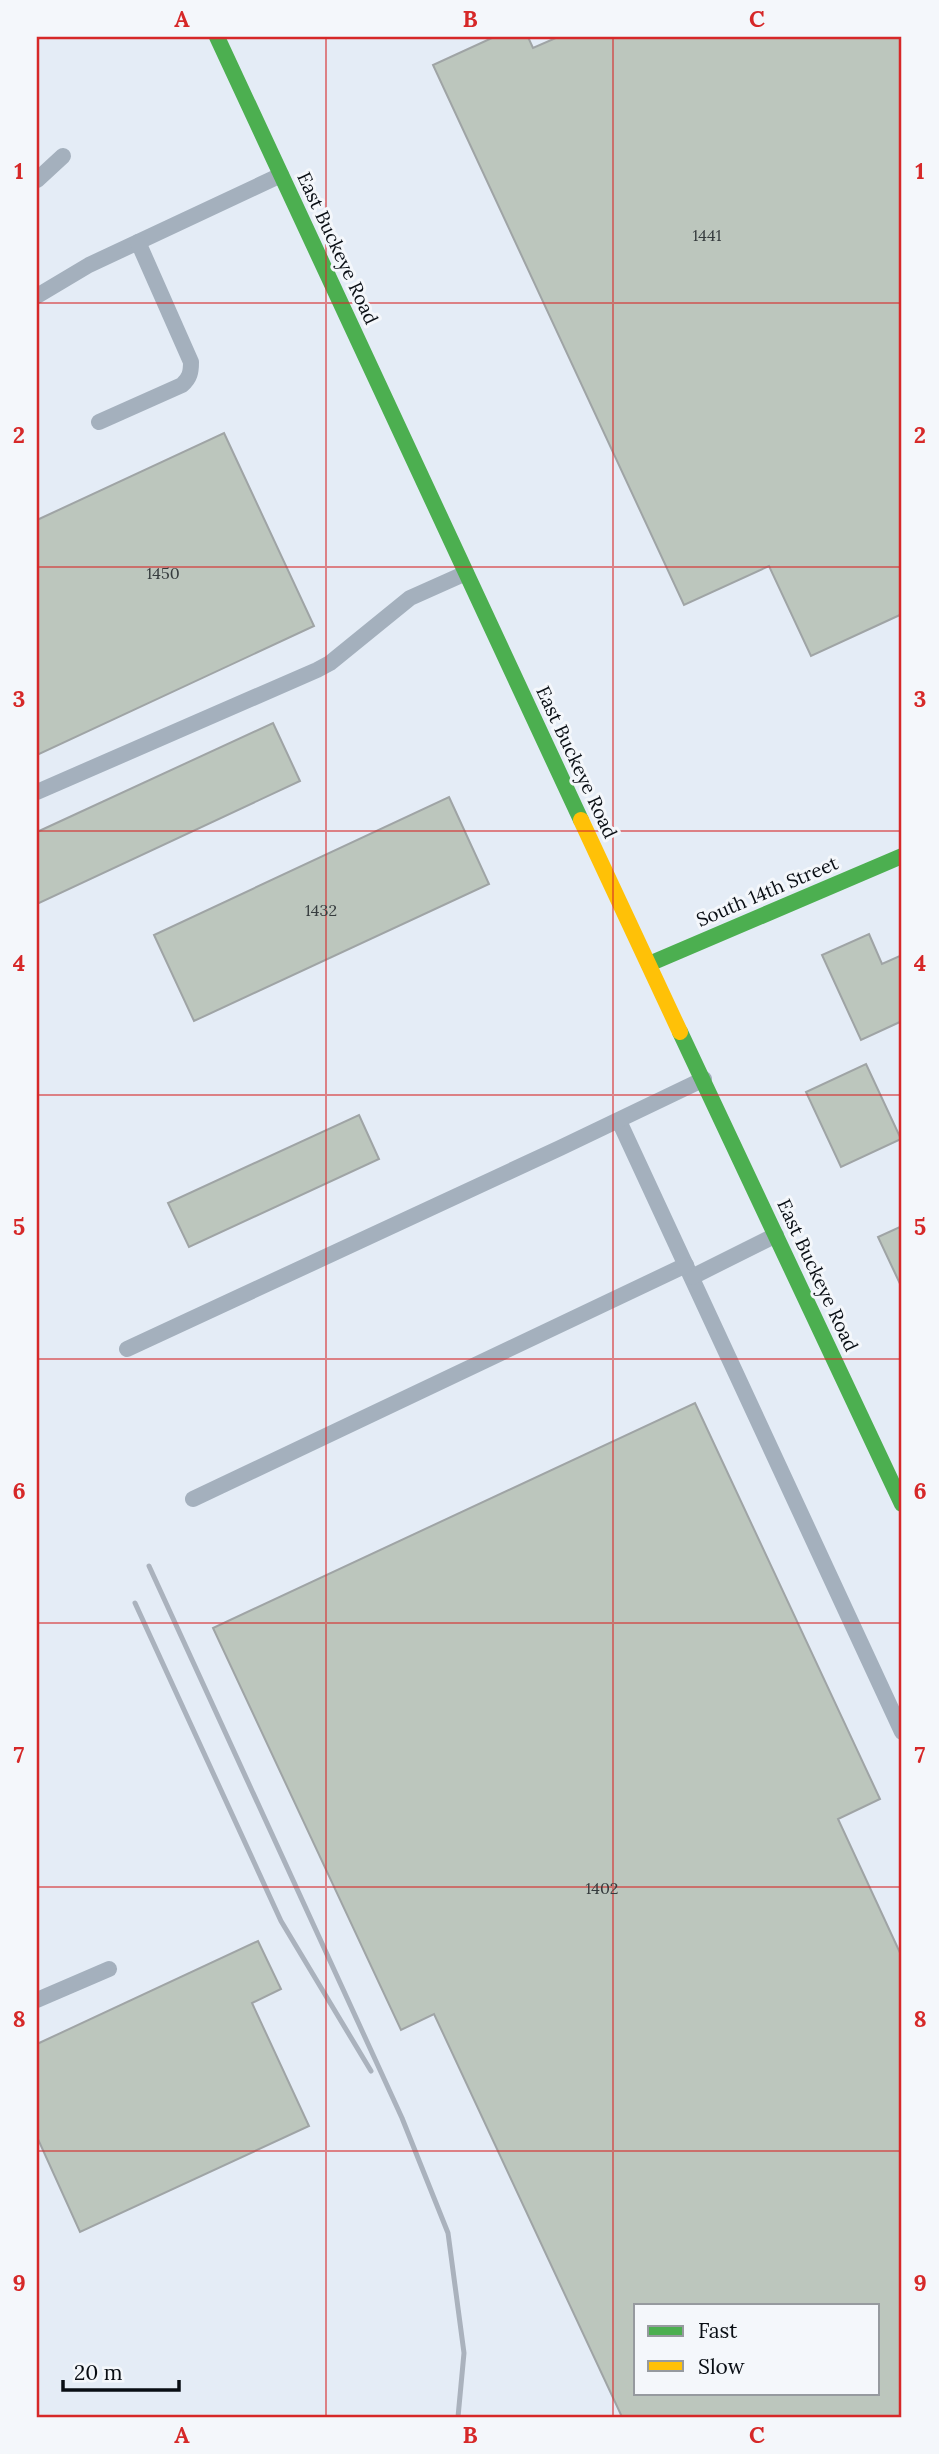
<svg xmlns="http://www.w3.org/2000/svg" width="939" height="2454" viewBox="0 0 939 2454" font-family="Lora,serif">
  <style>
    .building { fill: #bcc6bd; stroke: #9fa4a5; stroke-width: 2; fill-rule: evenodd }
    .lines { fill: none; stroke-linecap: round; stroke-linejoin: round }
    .lane { stroke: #a4b0bd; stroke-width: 16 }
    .fast { stroke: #4caf50; stroke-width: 16 }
    .slow { stroke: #ffc107; stroke-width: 16 }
    .rail { stroke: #aab2bd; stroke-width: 5 }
    .grid { fill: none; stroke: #d62828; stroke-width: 2; stroke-opacity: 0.55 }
    .labels { text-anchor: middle; stroke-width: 6; stroke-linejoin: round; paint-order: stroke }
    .number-label { font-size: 16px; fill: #363c3e }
    .street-label { font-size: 19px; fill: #090e14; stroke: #f4f7fb }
    .neatline { fill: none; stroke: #d62828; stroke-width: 2.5 }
    .grid-label { font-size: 23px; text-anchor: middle; font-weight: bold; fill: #d62828 }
  </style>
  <rect width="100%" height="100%" fill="#e4ecf6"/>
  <g class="building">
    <path d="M494,37H528L533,48L558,37H902V614L811,656L769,566L684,605L433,65Z"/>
    <path d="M224,433L314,626L37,755V520Z"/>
    <path d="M273,723L300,781L37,904V832Z"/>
    <path d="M449,797L489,884L194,1021L154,935Z"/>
    <path d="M869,934L882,964L902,955V1021L861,1040L822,955Z"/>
    <path d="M866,1064L901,1139L841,1167L806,1092Z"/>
    <path d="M359,1115L379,1159L189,1247L168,1203Z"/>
    <path d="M902,1226V1288L878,1237Z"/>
    <path d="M695,1403L880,1799L838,1819L902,1957V2417H622L434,2014L401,2030L213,1628ZM636,2305H878V2393H636Z"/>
    <path d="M258,1941L281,1989L252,2003L309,2126L80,2232L37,2137V2044Z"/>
  </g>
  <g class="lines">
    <g class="lane">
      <path d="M37,180L63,156"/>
      <path d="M37,296L89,265L281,175"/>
      <path d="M99,422L182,385C190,378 191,372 191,362L138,242"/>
      <path d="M37,792L317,670L330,663L410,598L466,573"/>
      <path d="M619,1121L902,1732"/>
      <path d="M692,1277L776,1235"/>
      <path d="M127,1349L560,1148L704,1079"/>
      <path d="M193,1499L686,1265"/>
      <path d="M37,2000L109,1969"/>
    </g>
    <g class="fast">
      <path d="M217,37L581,820"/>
      <path d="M649,964L902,856"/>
      <path d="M680,1032L902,1504"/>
    </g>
    <path class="slow" d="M581,820L680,1032"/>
    <g class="rail">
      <path d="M149,1566L402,2118L448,2233L464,2353L458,2417"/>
      <path d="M135,1603L281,1921L371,2071"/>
    </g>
  </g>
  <path class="grid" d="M326,37V2417M613,37V2417M37,303H902M37,567H902M37,831H902M37,1095H902M37,1359H902M37,1623H902M37,1887H902M37,2151H902"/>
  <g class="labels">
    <g class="number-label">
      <text x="707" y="241">1441</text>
      <text x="163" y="579">1450</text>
      <text x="321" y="916">1432</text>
      <text x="602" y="1894">1402</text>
    </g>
    <g class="street-label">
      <text transform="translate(338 248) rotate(65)" y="7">East Buckeye Road</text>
      <text transform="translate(577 762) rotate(65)" y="7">East Buckeye Road</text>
      <text transform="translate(767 891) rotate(-23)" y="7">South 14th Street</text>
      <text transform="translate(818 1275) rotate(65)" y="7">East Buckeye Road</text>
    </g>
  </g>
  <rect width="939" height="2454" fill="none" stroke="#f4f7fb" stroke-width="77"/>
  <rect x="634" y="2304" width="245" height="91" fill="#f4f7fb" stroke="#969a9f" stroke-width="2"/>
  <rect x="648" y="2326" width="35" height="10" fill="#4caf50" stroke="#969a9f" stroke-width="2"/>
  <text x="698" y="2338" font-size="21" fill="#090e14">Fast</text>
  <rect x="648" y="2361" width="35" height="10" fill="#ffc107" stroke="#969a9f" stroke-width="2"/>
  <text x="698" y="2374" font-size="21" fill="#090e14">Slow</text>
  <path d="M63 2380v10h116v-10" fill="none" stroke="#090e14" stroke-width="3.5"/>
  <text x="74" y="2380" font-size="21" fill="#090e14" stroke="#f4f7fb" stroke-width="5" paint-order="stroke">20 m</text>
  <rect x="38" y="38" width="862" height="2378" class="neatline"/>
  <g class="grid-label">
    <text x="182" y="27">A</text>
    <text x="470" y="27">B</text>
    <text x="757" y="27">C</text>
    <text x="19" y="179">1</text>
    <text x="920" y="179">1</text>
    <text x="19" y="443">2</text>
    <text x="920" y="443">2</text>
    <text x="19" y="707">3</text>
    <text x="920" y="707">3</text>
    <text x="19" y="971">4</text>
    <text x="920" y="971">4</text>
    <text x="19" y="1235">5</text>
    <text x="920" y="1235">5</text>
    <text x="19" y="1499">6</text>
    <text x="920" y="1499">6</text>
    <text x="19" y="1763">7</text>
    <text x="920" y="1763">7</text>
    <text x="19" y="2027">8</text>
    <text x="920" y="2027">8</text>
    <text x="19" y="2291">9</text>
    <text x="920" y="2291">9</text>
    <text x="182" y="2443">A</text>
    <text x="470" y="2443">B</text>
    <text x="757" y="2443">C</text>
  </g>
</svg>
